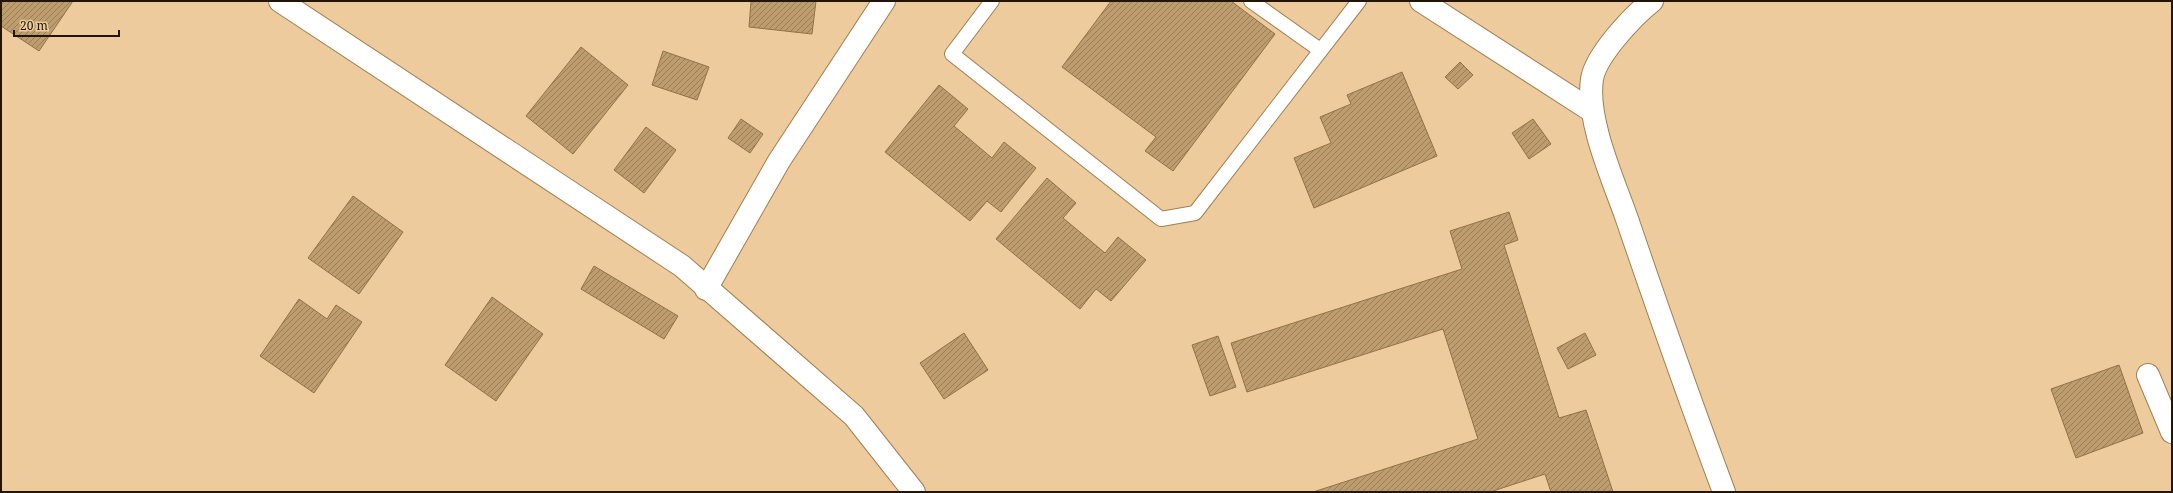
<svg xmlns="http://www.w3.org/2000/svg" width="2173" height="493" viewBox="0 0 2173 493" font-family="'Noto Serif',serif">
  <style>
    .building { fill: url(#building-hatch); stroke: #927245 }
    .lines { fill: none; stroke-linecap: round; stroke-linejoin: round }
    .service-casing { stroke: #a07f52; stroke-width: 16 }
    .minor-casing { stroke: #a07f52; stroke-width: 24 }
    .tertiary-casing { stroke: #a07f52; stroke-width: 24 }
    .service { stroke: #fff; stroke-width: 14 }
    .minor { stroke: #fff; stroke-width: 22 }
    .tertiary { stroke: #fff; stroke-width: 22 }
  </style>
  <defs>
    <pattern id="building-hatch" width="6" height="6" patternUnits="userSpaceOnUse"><rect width="6" height="6" fill="#bd9c6d"/><path d="M-1 1l2-2M0 6l6-6M5 7l2-2" fill="none" stroke="#997e57"/></pattern>
  </defs>
  <rect width="100%" height="100%" fill="#eecb9c"/>
  <g class="building">
    <path d="M1,1H73L39,51L1,26Z"/>
    <path d="M751,1H816L812,34L749,27Z"/>
    <path d="M1111,1H1231L1275,34L1173,171L1145,151L1156,137L1062,67Z"/>
    <path d="M581,47L628,85L573,154L526,116Z"/>
    <path d="M663,51L709,67L697,100L652,85Z"/>
    <path d="M1460,62L1473,75L1458,89L1445,77Z"/>
    <path d="M1402,72L1437,156L1314,208L1294,158L1331,143L1320,117L1351,104L1347,95Z"/>
    <path d="M939,85L968,109L954,126L992,158L1004,142L1036,168L1001,212L987,201L970,221L885,152Z"/>
    <path d="M741,119L763,134L750,153L728,138Z"/>
    <path d="M1533,119L1551,144L1529,159L1512,133Z"/>
    <path d="M646,127L676,150L644,193L614,170Z"/>
    <path d="M1047,178L1076,203L1063,218L1105,253L1118,237L1146,260L1111,301L1096,289L1080,309L996,239Z"/>
    <path d="M353,196L403,232L359,294L308,258Z"/>
    <path d="M1509,212L1518,240L1504,245L1559,418L1586,410L1613,492H1551L1545,474L1490,492H1313L1478,439L1443,329L1247,392L1231,343L1462,269L1450,231Z"/>
    <path d="M594,266L678,316L664,339L581,289Z"/>
    <path d="M492,297L543,334L496,401L445,365Z"/>
    <path d="M299,299L327,319L336,305L362,322L314,393L260,356Z"/>
    <path d="M964,333L988,370L944,399L920,363Z"/>
    <path d="M1585,333L1596,355L1568,369L1557,348Z"/>
    <path d="M1218,336L1236,387L1210,396L1192,345Z"/>
    <path d="M2119,365L2143,433L2076,458L2051,389Z"/>
  </g>
  <g class="lines">
    <g class="service-casing">
      <g id="service">
        <path d="M992,1L952,54L1161,219L1195,213L1359,1"/>
        <path d="M1251,1L1320,50"/>
      </g>
    </g>
    <g class="minor-casing">
      <g id="minor">
        <path d="M280,1L682,266L854,416L914,492"/>
        <path d="M1421,1L1592,111"/>
        <path d="M706,289L779,161L884,1"/>
        <path d="M2148,375L2172,432"/>
      </g>
    </g>
    <g class="tertiary-casing">
      <path id="tertiary" d="M1652,1C1633,16 1596,55 1592,79C1586,120 1613,179 1627,219C1658,310 1690,401 1724,492"/>
    </g>
    <use href="#service" class="service"/>
    <use href="#minor" class="minor"/>
    <use href="#tertiary" class="tertiary"/>
  </g>
  <rect width="2173" height="493" fill="none" stroke="#221504" stroke-width="4"/>
  <path d="M14 30v6h105v-6" fill="none" stroke="#221504" stroke-width="2"/>
  <text x="20" y="30" font-size="12" fill="#221504" stroke="#eecb9c" stroke-width="3" paint-order="stroke">20 m</text>
</svg>
